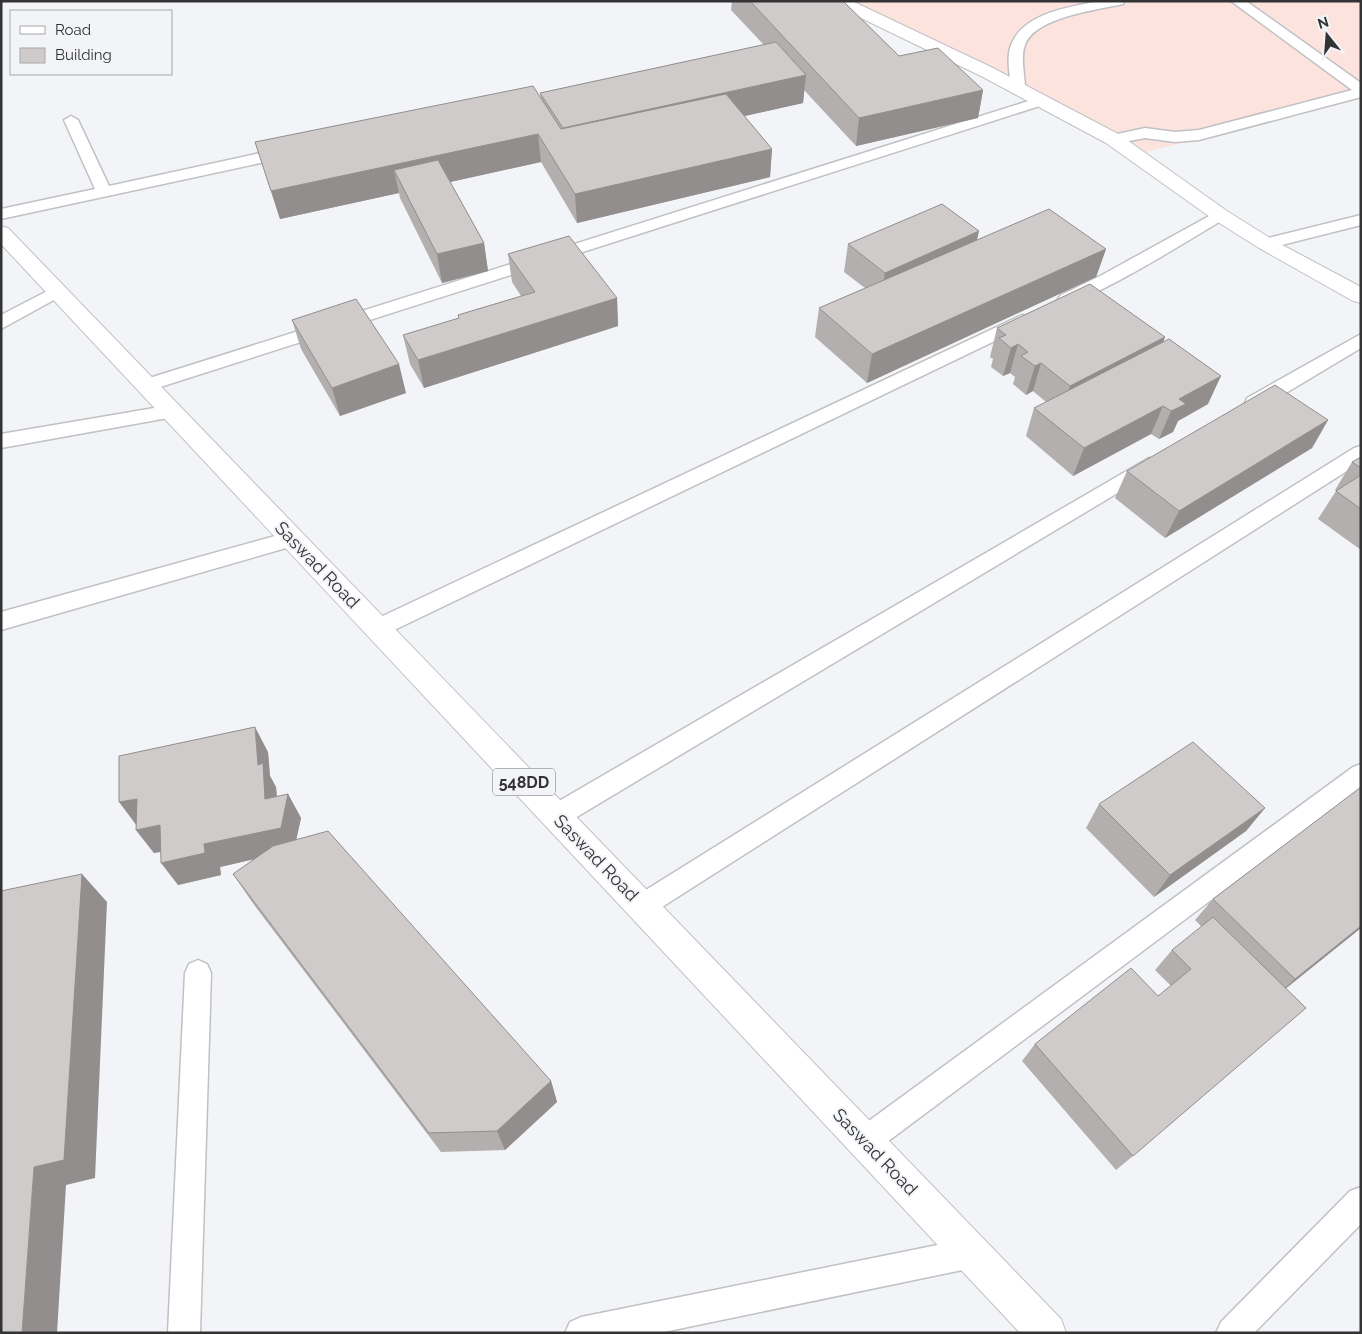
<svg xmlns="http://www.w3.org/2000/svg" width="1362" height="1334" viewBox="0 0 1362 1334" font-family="Raleway,sans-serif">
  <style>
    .industrial { fill: #fde3de }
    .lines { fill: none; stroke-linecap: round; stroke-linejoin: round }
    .lane-casing { stroke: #c0c1c4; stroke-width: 3 }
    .street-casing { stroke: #c0c1c4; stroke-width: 2 }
    .highway-casing { stroke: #c0c1c4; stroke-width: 2 }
    .lane { fill: #fff; fill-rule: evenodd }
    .street { fill: #fff; fill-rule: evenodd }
    .highway { fill: #fff; fill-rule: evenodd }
    .wall { fill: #b2afae }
    .shaded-wall { fill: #918e8d }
    .building { fill: #cfcbca; stroke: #918e8d }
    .labels { text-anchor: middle; stroke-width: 4; stroke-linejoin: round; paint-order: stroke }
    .shield { fill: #f2f4f7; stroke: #6c6d6e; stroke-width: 1 }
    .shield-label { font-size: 16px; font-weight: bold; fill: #333334 }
    .street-label { font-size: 18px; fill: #333334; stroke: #f2f4f7 }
  </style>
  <rect width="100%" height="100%" fill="#f2f4f7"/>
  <path class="industrial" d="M848,1H1361V99L1141,153Z"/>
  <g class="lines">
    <g class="lane-casing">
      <g id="lane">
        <path d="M1099,1H1124L1123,4C1097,10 1035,17 1025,45C1020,58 1025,75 1025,88L1018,92L1013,91L1011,88C1010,74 1006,58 1011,45C1023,13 1070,7 1099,1Z"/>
        <path d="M1231,1H1246L1361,83V97L1199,140L1175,142L1145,138L1113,144L1108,142L1105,139L1108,136L1145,128L1175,132L1199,130L1352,90Z"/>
        <path d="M1041,97L1048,101L1046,104L154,389L147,391L140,389L138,385L140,381Z"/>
        <path d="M71,116L78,120L109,186L288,147L296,152L288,157L1,219V209L95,189L64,120Z"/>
        <path d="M1220,210L1226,212L1228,215L1226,218C1200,233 1082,308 1061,303L1058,299L1061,295L1102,275Z"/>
        <path d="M1361,215V225L1266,249L1260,248L1258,244L1260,240Z"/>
        <path d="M57,286L63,287L66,291L63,295L1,329V315Z"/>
        <path d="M1022,315L1028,317L1031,321L1028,325L386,634L378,637L370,634L367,628L370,622Z"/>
        <path d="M1361,334V348L1261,408L1254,409L1247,408L1245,403L1247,398Z"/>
        <path d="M172,405L179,406L181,411L179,416L1,448V434Z"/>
        <path d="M1361,446V462L651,914L642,918L633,914L629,906L633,898L1354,448Z"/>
        <path d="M1149,458L1156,460L1159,465L1156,470L565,824L556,827L547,824L544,816L547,808Z"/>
        <path d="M293,531L300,534L303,539L300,544L1,630V612Z"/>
        <path d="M1361,764V788L875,1151L865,1156L855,1151L850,1141L855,1131L1353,767Z"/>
        <path d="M198,960L207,964L211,973L200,1333H168L185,973L189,964Z"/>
        <path d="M1361,1187V1224L1254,1333H1216L1221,1322L1350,1191Z"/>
        <path d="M972,1238L983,1242L987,1253L983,1264L972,1268L659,1333H565L570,1322L581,1317Z"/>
      </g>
    </g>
    <g class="street-casing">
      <path id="street" d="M830,1H852L993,68L1120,135L1227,211L1273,240L1361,287V303L1353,301L1259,248L1213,219L1106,143L981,76L832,4Z"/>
    </g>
    <g class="highway-casing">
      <path id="highway" d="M1,226L8,228L1061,1319L1066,1333H1020L1,244Z"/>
    </g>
    <use href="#lane" class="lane"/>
    <use href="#street" class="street"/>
    <use href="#highway" class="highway"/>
  </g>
  <g class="wall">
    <path d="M732,1H843L899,56L983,90L978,118L856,146L804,90L803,103L744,116L772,149L770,177L577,223L541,162L450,182L484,243L488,271L442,283L400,198L399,193L280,219L255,142L541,99L540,93L764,45L731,10Z"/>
    <path d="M977,240L1106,249L1096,277L867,383L815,337L819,308L865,288L844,272L848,244Z"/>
    <path d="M508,254L617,298L618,326L424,388L410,364L403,335L459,318L458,315L521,296L512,282Z"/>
    <path d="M292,320L406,393L340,416L301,349Z"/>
    <path d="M997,328L1165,337L1163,343L1208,404L1178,421L1173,432L1159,439L1151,434L1073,476L1026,436L1034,408L1046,402L1033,391L1026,395L1013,384L1015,377L1010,373L1003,376L991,367L993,359L990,357Z"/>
    <path d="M1328,420L1312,448L1165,538L1115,498L1127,471Z"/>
    <path d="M1361,457V550L1318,519L1336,491L1335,490L1352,462Z"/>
    <path d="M268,752L270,776L276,787L277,797L288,794L301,818L296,840L551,1081L557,1102L505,1150L441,1152L252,902L233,874L254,859L220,867L221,875L178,885L161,852L154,853L136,830V825Z"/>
    <path d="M1099,804L1265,808L1246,831L1154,897L1086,828Z"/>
    <path d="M1213,899L1361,928L1286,988L1133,1156L1116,1170L1022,1061L1035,1044L1158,996L1171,986L1155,970L1172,950L1202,927L1195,920Z"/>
  </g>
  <g class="shaded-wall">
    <path d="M806,75L803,103L566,156L563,128Z"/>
    <path d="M983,90L978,118L856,146L859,118Z"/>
    <path d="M538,134L541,162L405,192L394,170L399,193L280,219L271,191Z"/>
    <path d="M772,149L770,177L577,223L575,194Z"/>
    <path d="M979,231L973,259L880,301L885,273Z"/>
    <path d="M484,243L488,271L442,283L437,254Z"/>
    <path d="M1106,249L1096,277L867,383L872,354Z"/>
    <path d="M617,298L618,326L424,388L418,360Z"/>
    <path d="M1165,337L1153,366L1061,414L1070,386Z"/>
    <path d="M1018,344L1010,373L1003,376L1011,348Z"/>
    <path d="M1041,363L1033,391L1026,395L1035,366Z"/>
    <path d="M399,364L406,393L340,416L332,388Z"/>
    <path d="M1221,376L1208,404L1178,421L1173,432L1159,439L1171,411L1179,399Z"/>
    <path d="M1163,406L1151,434L1073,476L1084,448Z"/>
    <path d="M1328,420L1312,448L1165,538L1179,511Z"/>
    <path d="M255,727L268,752L270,776L276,787L279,823L265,799L258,765Z"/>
    <path d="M288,794L301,818L294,850L220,867L221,875L178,885L161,863L204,844Z"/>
    <path d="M137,799V826L119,802Z"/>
    <path d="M1265,808L1246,831L1154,897L1170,875Z"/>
    <path d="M160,825L177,848L154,853L136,830Z"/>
    <path d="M82,874L107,902L95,1178L66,1185L57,1333H22L34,1167Z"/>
    <path d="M1361,926V928L1274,998L1295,979Z"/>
    <path d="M551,1081L557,1102L505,1150L497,1131Z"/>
  </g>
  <g class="building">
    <path d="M750,1H843L899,56L938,48L983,90L859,118Z"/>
    <path d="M776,42L806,75L563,128L540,93Z"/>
    <path d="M533,86L561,129L726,94L772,149L575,194L538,134L271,191L255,142Z"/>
    <path d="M438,160L484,243L437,254L394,170Z"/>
    <path d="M942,204L979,231L885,273L848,244Z"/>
    <path d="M1049,209L1106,249L872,354L819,308Z"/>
    <path d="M569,236L617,298L418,360L403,335L459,318L458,315L535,292L508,254Z"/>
    <path d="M1090,284L1165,337L1070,386L1041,363L1035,366L1021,356L1028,352L1018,344L1011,348L999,338L1006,335L997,328Z"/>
    <path d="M356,299L399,364L332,388L292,320Z"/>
    <path d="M1169,339L1221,376L1179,399L1186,404L1171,411L1163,406L1084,448L1034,408Z"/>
    <path d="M1275,385L1328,420L1179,511L1127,471Z"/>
    <path d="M1361,457V468L1352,462Z"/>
    <path d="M1361,475V509L1336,491Z"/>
    <path d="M255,727L258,765L263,763L265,799L288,794L281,828L204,844L205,853L161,863L160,825L136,830L137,799L119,802V756Z"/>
    <path d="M1193,742L1265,808L1170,875L1099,804Z"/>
    <path d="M1361,787V926L1295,979L1213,899Z"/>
    <path d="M328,831L551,1081L497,1131L429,1133L233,874L273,846Z"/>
    <path d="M82,874L64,1160L34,1167L22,1333H1V891Z"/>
    <path d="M1213,917L1306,1008L1133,1156L1035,1044L1131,968L1158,996L1191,969L1172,950Z"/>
  </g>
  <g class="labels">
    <rect class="shield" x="493" y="768.5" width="62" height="27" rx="4"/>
    <g class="shield-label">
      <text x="524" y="788">548DD</text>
    </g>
    <g class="street-label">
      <text transform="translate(317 565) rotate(46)" y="6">Saswad Road</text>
      <text transform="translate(596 858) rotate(46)" y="6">Saswad Road</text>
      <text transform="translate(875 1152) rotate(46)" y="6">Saswad Road</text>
    </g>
  </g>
  <rect width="1362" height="1334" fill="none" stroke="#333334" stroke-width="5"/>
  <rect x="10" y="10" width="162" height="65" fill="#f2f4f7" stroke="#a6a7a9"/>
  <rect x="20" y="26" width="25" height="8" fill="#ffffff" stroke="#a6a7a9"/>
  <text x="55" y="35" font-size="15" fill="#333334">Road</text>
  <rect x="20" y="48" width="25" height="15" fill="#cfcbca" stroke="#a6a7a9"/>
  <text x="55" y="60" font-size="15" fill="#333334">Building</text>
  <g transform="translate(1327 35) rotate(343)" stroke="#f2f4f7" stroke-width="4" paint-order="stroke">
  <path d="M0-4L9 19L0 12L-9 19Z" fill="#333334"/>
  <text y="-8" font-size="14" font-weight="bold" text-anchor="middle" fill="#333334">N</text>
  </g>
</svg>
